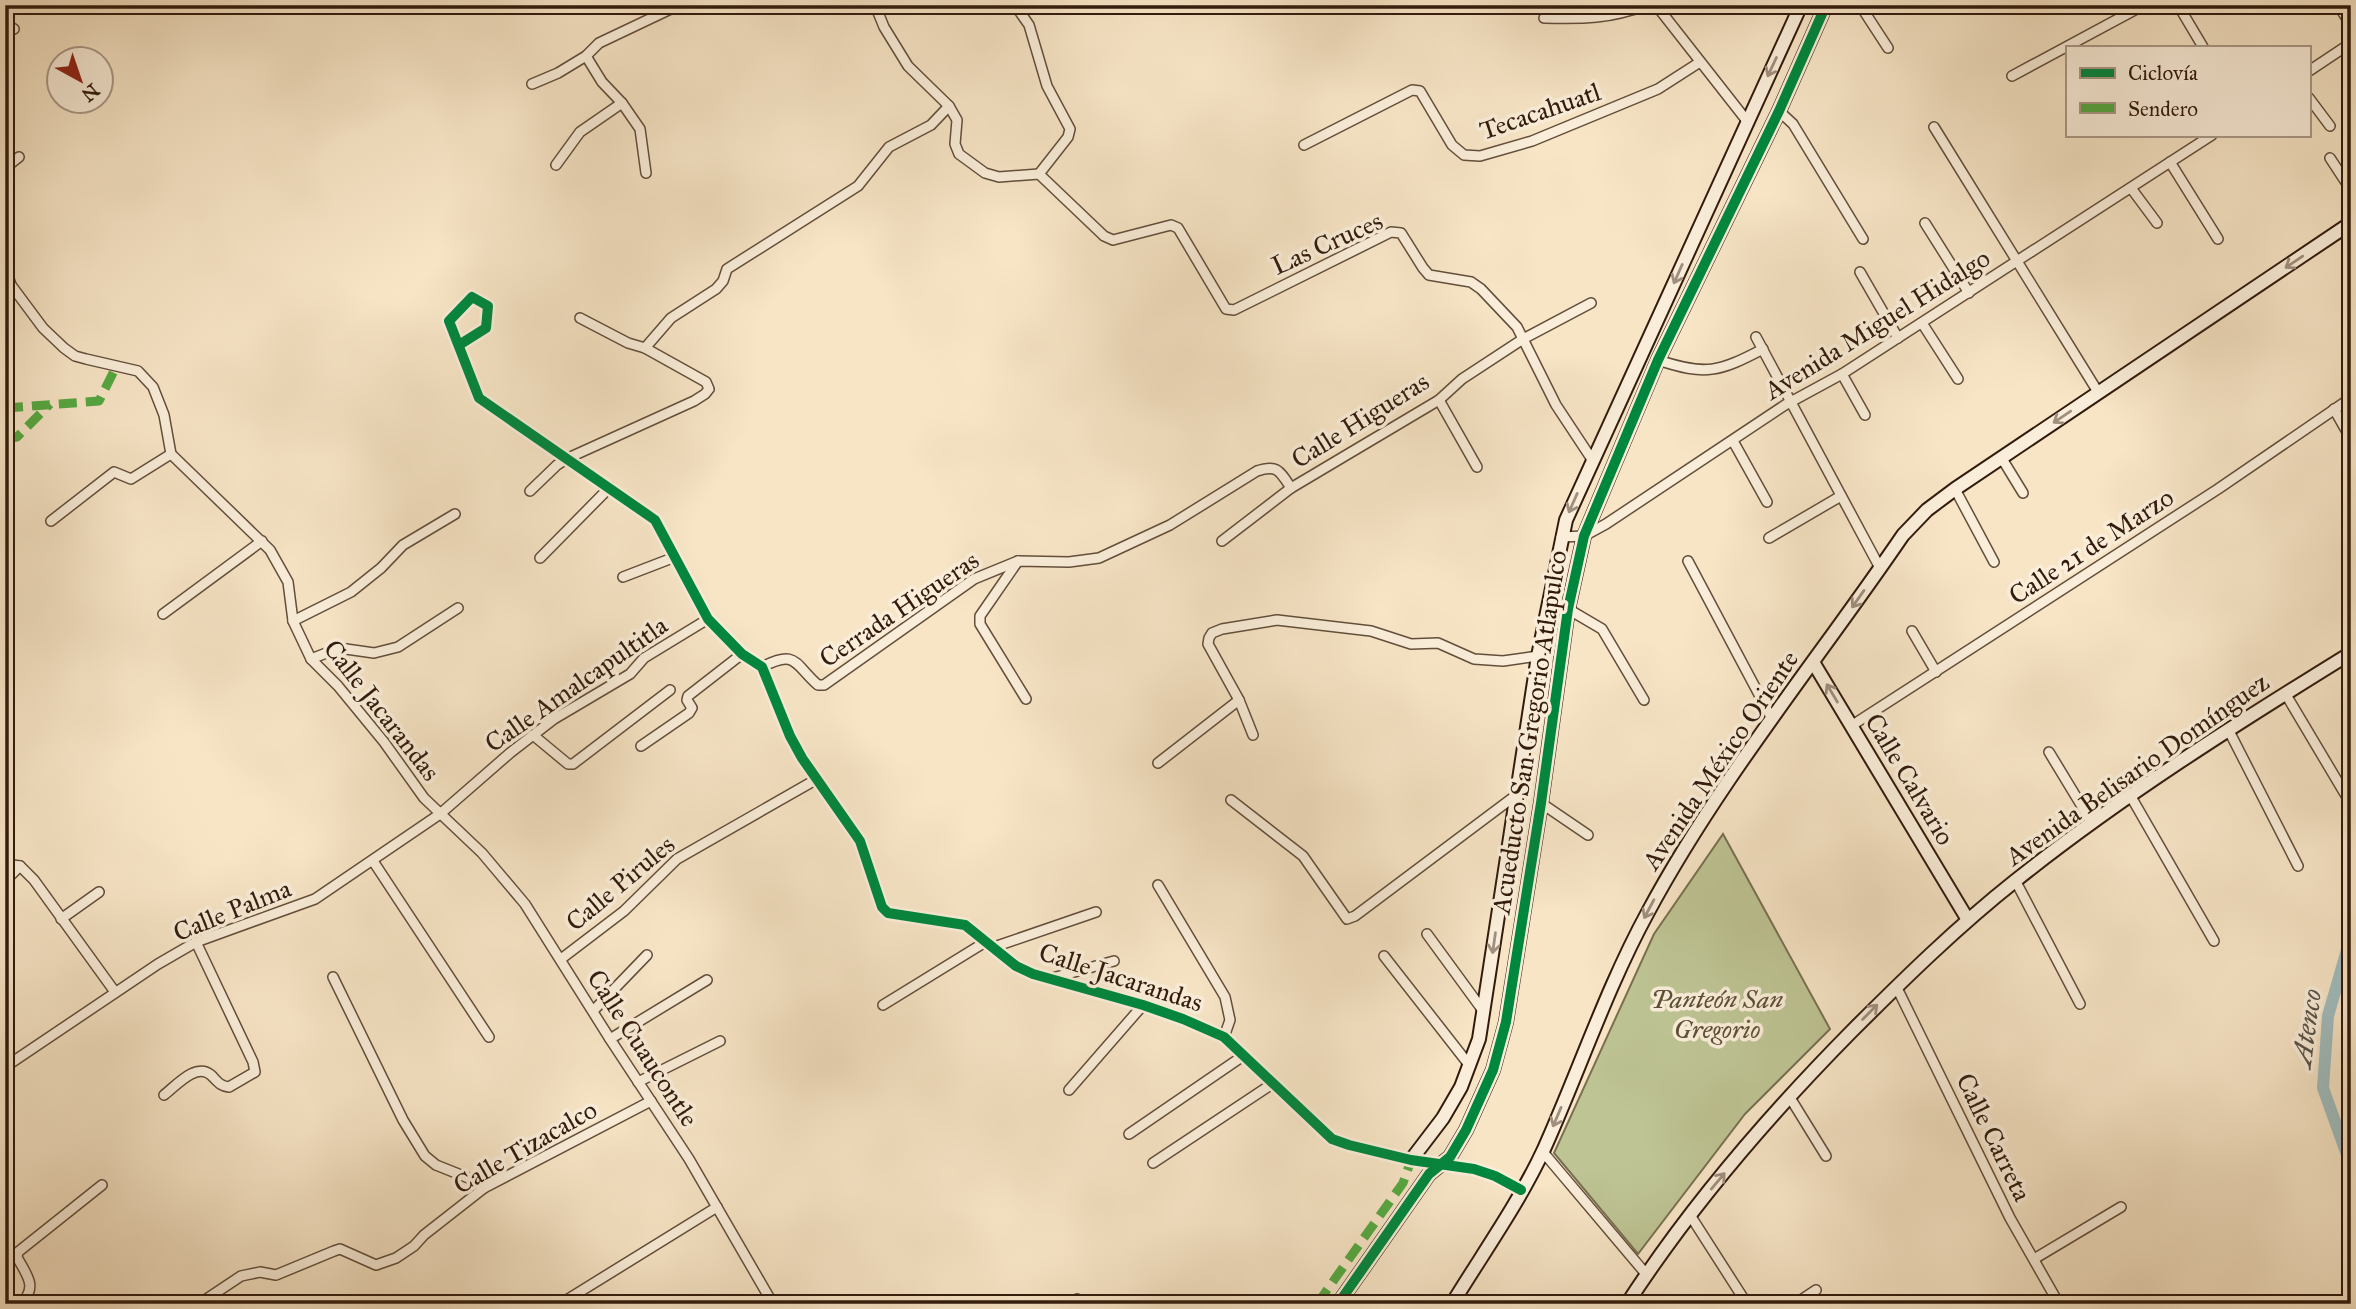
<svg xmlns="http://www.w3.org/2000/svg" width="2356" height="1309" viewBox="0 0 2356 1309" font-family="'IM FELL Great Primer',serif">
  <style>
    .green { fill: #bec494; stroke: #787050; stroke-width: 2 }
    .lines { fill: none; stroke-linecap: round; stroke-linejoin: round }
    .canal { stroke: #a1bdbe; stroke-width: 12 }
    .street-casing { stroke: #634e3b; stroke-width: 12 }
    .secondary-casing { stroke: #321b0d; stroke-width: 16 }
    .street { stroke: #faeeda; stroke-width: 9 }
    .secondary { stroke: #faeeda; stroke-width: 12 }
    .quiet { stroke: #54a941; stroke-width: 9; stroke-dasharray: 18 9; stroke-linecap: butt }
    .cycleway-casing { stroke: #faeeda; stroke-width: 15 }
    .cycleway { stroke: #00873e; stroke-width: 10 }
    .oneway { stroke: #a08f7e }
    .labels { text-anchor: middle; stroke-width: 7; stroke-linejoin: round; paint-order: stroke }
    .street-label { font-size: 26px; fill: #321b0d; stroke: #faeeda }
    .park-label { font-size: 26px; font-style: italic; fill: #5c4e36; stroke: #faeeda }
    .water-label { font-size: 28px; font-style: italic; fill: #59544b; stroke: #faeeda }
  </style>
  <rect width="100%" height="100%" fill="#f7e5c6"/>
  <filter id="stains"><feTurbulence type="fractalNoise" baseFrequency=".00286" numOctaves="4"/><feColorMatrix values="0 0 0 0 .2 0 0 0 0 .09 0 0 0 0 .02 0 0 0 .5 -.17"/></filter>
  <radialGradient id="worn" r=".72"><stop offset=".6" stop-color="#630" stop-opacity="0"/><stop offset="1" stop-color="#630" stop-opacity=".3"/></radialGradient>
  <path class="green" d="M1723,834L1830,1029L1745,1114L1638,1254L1554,1153L1654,934Z"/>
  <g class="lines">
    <path class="canal" d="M2351,936L2328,1016L2323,1088L2351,1166"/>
    <g class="street-casing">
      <g id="street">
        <path d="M875,5L884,27L908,66L949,106L957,120L955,144L959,154L985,173L999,177L1039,174L1104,236L1113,240L1171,225L1178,228L1226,309L1234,310L1391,232L1401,233L1423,268L1429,275L1471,282L1481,289L1517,327L1556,405L1593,461"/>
        <path d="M1015,5L1029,25L1047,86L1070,129L1068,137L1039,174"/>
        <path d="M1656,5L1747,121"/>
        <path d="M1860,5L1888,48"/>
        <path d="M2178,5L2203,47"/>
        <path d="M2338,5L2351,25"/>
        <path d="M1544,18C1585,19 1608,19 1647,5"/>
        <path d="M5,24L14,29"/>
        <path d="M586,56L602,82L622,103L640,129L646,173"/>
        <path d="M2309,71L2351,43"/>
        <path d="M2012,76L2144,5"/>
        <path d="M532,84L558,73L586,56L599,43L679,5"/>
        <path d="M2309,98L2330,126"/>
        <path d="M1779,111L1793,124L1863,239"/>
        <path d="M1934,127L2098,392"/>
        <path d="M1304,145L1412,90L1420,91L1452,145L1464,155L1480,156L1532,141L1658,89L1700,62"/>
        <path d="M2330,158L2351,190"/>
        <path d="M2170,162L2218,239"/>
        <path d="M556,165L580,132L622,103"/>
        <path d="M5,168L19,157"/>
        <path d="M2131,188L2157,223"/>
        <path d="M1925,223L1969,293"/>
        <path d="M5,266L11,285"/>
        <path d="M1860,272L1898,338"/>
        <path d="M5,284L11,285L43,328L64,348L75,356L86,359L138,371L153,387L164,415L171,454L270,550L288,582L293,621L311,659L338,686L384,742L424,798L482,853L525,904L610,1039L689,1159L773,1304"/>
        <path d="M1922,323L1958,379"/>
        <path d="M1756,337L1880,568"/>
        <path d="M459,345L486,328L488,306L472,297L449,321L479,398L655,520L708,619L742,654L762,667L790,736L802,758L860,841L882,907L888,913L965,925L1016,966L1033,974L1143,1005L1183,1019L1224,1037L1332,1139L1349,1145L1411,1160L1474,1169L1495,1176L1521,1190"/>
        <path d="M645,348L671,318L716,289L723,281L727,269L858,186L889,147L931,125L949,106"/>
        <path d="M1658,360C1706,376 1719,372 1763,349"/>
        <path d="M1842,374L1865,415"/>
        <path d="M1439,400L1477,467"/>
        <path d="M2334,409L2351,439"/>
        <path d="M1733,441L1767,502"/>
        <path d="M2001,457L2023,493"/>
        <path d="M1955,489L1994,562"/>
        <path d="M530,491L557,465L566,459L694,401L705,394L709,389L706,382L645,348L628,343L580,318"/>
        <path d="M51,521L114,472L131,479L171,454"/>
        <path d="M1561,537L1584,536L1606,524L1785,405L1842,374L2212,135"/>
        <path d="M1769,538L1841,496"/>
        <path d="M1222,541L1291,488L1439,400L1462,379L1523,339L1591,303"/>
        <path d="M540,558L610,487"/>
        <path d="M1018,561L980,616V624L1026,699"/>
        <path d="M1688,561L1772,719"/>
        <path d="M623,577L675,557"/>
        <path d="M1568,609L1602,629L1644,700"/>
        <path d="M163,614L262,541"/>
        <path d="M293,621L351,592L381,568L403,545L455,514"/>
        <path d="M1912,631L1936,672"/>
        <path d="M311,659L339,648L374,653L398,647L458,608"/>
        <path d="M762,667C797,649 794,664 818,685H824L974,579L1018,561L1069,562L1099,558L1170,525L1257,471C1277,464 1280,471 1291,488"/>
        <path d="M2285,693L2351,804"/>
        <path d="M1851,726L2218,489L2351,398"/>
        <path d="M2229,731L2298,866"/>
        <path d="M533,735L568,764H573L670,690"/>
        <path d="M1253,735L1239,700L1208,644L1209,638L1212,633L1222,629L1277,620L1371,631L1411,644L1438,643L1474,659L1503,661L1538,656"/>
        <path d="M641,746L689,713L692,708L687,700L688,696L742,654"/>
        <path d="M2049,752L2092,823"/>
        <path d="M1158,763L1239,700"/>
        <path d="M2130,795L2214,941"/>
        <path d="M1231,800L1303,856L1347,919L1355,916L1515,796"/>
        <path d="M1541,803L1588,835"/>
        <path d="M373,861L489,1037"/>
        <path d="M5,864L20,866L34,880L115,992"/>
        <path d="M2015,880L2080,1004"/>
        <path d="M5,881L20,866"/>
        <path d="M1158,885L1225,997L1230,1020L1224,1037"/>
        <path d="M61,919L99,892"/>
        <path d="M1427,934L1484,1012"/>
        <path d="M994,947L1096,912"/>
        <path d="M1384,956L1470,1066"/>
        <path d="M561,959L624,911L677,859L817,779"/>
        <path d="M333,977L403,1120L425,1156L436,1165L476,1181L484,1188"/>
        <path d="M1049,979L1114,961"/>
        <path d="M1896,986L2010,1218L2059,1304"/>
        <path d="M883,1005L987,941"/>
        <path d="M593,1011L647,955"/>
        <path d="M610,1039L707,980"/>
        <path d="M5,1067L158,964L196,942L315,899L440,814L510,753L554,719L630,674L644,658L708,619"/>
        <path d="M638,1082L720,1041"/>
        <path d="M1069,1090L1143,1005"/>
        <path d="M164,1095C176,1086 196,1062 211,1075C218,1082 220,1086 229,1087L255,1072L253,1062L196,942"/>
        <path d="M1789,1096L1826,1156"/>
        <path d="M1129,1134L1243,1056"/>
        <path d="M1543,1152L1646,1274"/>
        <path d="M1153,1163L1272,1084"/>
        <path d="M1690,1215L1747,1304"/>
        <path d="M2034,1259L2121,1207"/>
        <path d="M21,1304C38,1286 27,1276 17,1257L18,1252L102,1185"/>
        <path d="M199,1304L241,1276L260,1272L276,1275L334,1251L340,1249L376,1265L396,1258L414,1246L424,1235L484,1188L651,1101"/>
        <path d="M560,1304L717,1207"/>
        <path d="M1074,1304L1077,1299"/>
        <path d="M1795,1304L1816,1290"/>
      </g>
    </g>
    <g class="secondary-casing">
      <g id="secondary">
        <path d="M1813,662L1968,920"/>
        <path d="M1411,1160L1443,1118L1461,1087L1479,1039L1538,656L1566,520L1801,5"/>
        <path d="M1338,1304L1429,1174L1450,1157L1466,1130L1493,1070L1506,1022L1541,803L1568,609L1584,536L1658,360L1779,111L1826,5"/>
        <path d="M1452,1304C1483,1253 1519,1203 1544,1149C1579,1071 1607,987 1648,912C1720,778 1818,660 1903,535L1927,510L1955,489L2351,223"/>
        <path d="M1627,1304C1691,1205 1769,1115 1852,1031C1904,979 1957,927 2015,881C2120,797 2236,724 2351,653"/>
      </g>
    </g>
    <use href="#street" class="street"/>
    <use href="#secondary" class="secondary"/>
    <g class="quiet">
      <path d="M5,408L99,401L117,365"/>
      <path d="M5,439L17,437L50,404"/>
      <path d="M1317,1304L1403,1183L1411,1160"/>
    </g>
    <g class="cycleway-casing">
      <g id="cycleway">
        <path d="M459,345L486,328L488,306L472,297L449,321L479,398L655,520L708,619L742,654L762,667L790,736L802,758L860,841L882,907L888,913L965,925L1016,966L1033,974L1143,1005L1183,1019L1224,1037L1332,1139L1349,1145L1411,1160L1474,1169L1495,1176L1521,1190"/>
        <path d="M1338,1304L1429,1174L1450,1157L1466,1130L1493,1070L1506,1022L1541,803L1568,609L1584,536L1658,360L1779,111L1826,5"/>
      </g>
    </g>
    <use href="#cycleway" class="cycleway"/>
  </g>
  <defs><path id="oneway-shaft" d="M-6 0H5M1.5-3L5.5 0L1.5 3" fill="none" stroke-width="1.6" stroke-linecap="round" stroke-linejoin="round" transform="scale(1.75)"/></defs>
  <g class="oneway">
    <use href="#oneway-shaft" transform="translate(1772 67) rotate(115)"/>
    <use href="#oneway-shaft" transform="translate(2294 262) rotate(146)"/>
    <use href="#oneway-shaft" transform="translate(1678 274) rotate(114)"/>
    <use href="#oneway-shaft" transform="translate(2062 417) rotate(146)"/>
    <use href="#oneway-shaft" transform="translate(1573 503) rotate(114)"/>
    <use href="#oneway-shaft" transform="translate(1858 599) rotate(125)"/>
    <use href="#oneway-shaft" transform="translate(1832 693) rotate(-121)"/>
    <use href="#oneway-shaft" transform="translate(1649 909) rotate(118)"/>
    <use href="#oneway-shaft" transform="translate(1494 943) rotate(98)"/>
    <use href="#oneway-shaft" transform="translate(1870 1012) rotate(-45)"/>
    <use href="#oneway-shaft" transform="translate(1557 1117) rotate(113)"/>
    <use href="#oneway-shaft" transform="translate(1718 1181) rotate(-50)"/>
  </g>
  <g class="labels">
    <g class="street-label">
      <text transform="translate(1540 111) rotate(-19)" y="9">Tecacahuatl</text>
      <text transform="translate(1327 243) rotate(-24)" y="9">Las Cruces</text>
      <text transform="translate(1877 324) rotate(-32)" y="9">Avenida Miguel Hidalgo</text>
      <text transform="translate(1360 420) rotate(-32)" y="9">Calle Higueras</text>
      <text transform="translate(2091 546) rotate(-33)" y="9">Calle 21 de Marzo</text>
      <text transform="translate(899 609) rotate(-34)" y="9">Cerrada Higueras</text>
      <text transform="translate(576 684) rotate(-35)" y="9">Calle Amalcapultitla</text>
      <text transform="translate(382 710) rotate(52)" y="9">Calle Jacarandas</text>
      <text transform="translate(1529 732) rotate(-81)" y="9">Acueducto San Gregorio Atlapulco</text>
      <text transform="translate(1720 760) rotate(-56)" y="9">Avenida México Oriente</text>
      <text transform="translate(2137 769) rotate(-35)" y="9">Avenida Belisario Domínguez</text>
      <text transform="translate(1910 779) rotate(59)" y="9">Calle Calvario</text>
      <text transform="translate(620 883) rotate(-40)" y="9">Calle Pirules</text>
      <text transform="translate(232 910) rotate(-22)" y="9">Calle Palma</text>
      <text transform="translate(1121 977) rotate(18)" y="9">Calle Jacarandas</text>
      <text transform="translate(643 1048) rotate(57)" y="9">Calle Cuaucontle</text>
      <text transform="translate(1994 1137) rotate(64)" y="9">Calle Carreta</text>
      <text transform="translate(525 1147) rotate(-30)" y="9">Calle Tizacalco</text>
    </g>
    <g class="park-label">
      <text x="1717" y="1008">Panteón San<tspan x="1717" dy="30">Gregorio</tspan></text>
    </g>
    <g class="water-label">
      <text transform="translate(2306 1028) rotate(-82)" y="10">Atenco</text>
    </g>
  </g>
  <rect width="2356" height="1309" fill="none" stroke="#f7e5c6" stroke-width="28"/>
  <rect x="7" y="7" width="2342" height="1295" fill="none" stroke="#321b0d" stroke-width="3.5"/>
  <rect x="14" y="14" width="2328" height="1281" fill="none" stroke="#321b0d" stroke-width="2"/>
  <rect x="2066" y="46" width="245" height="91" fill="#faeeda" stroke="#aa9a88" stroke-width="2"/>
  <rect x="2080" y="68" width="35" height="10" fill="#00873e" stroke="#aa9a88" stroke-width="2"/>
  <text x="2128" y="80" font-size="21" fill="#321b0d">Ciclovía</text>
  <rect x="2080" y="103" width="35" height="10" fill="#54a941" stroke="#aa9a88" stroke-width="2"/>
  <text x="2128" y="116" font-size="21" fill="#321b0d">Sendero</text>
  <g transform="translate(80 80) rotate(140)"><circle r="33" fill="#faeeda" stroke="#aa9a88" stroke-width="2"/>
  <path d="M0-5L12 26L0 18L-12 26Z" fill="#8f2418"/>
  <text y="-10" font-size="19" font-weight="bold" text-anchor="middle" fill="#321b0d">N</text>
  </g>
  <rect width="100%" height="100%" filter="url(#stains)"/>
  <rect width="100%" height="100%" fill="url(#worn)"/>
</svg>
